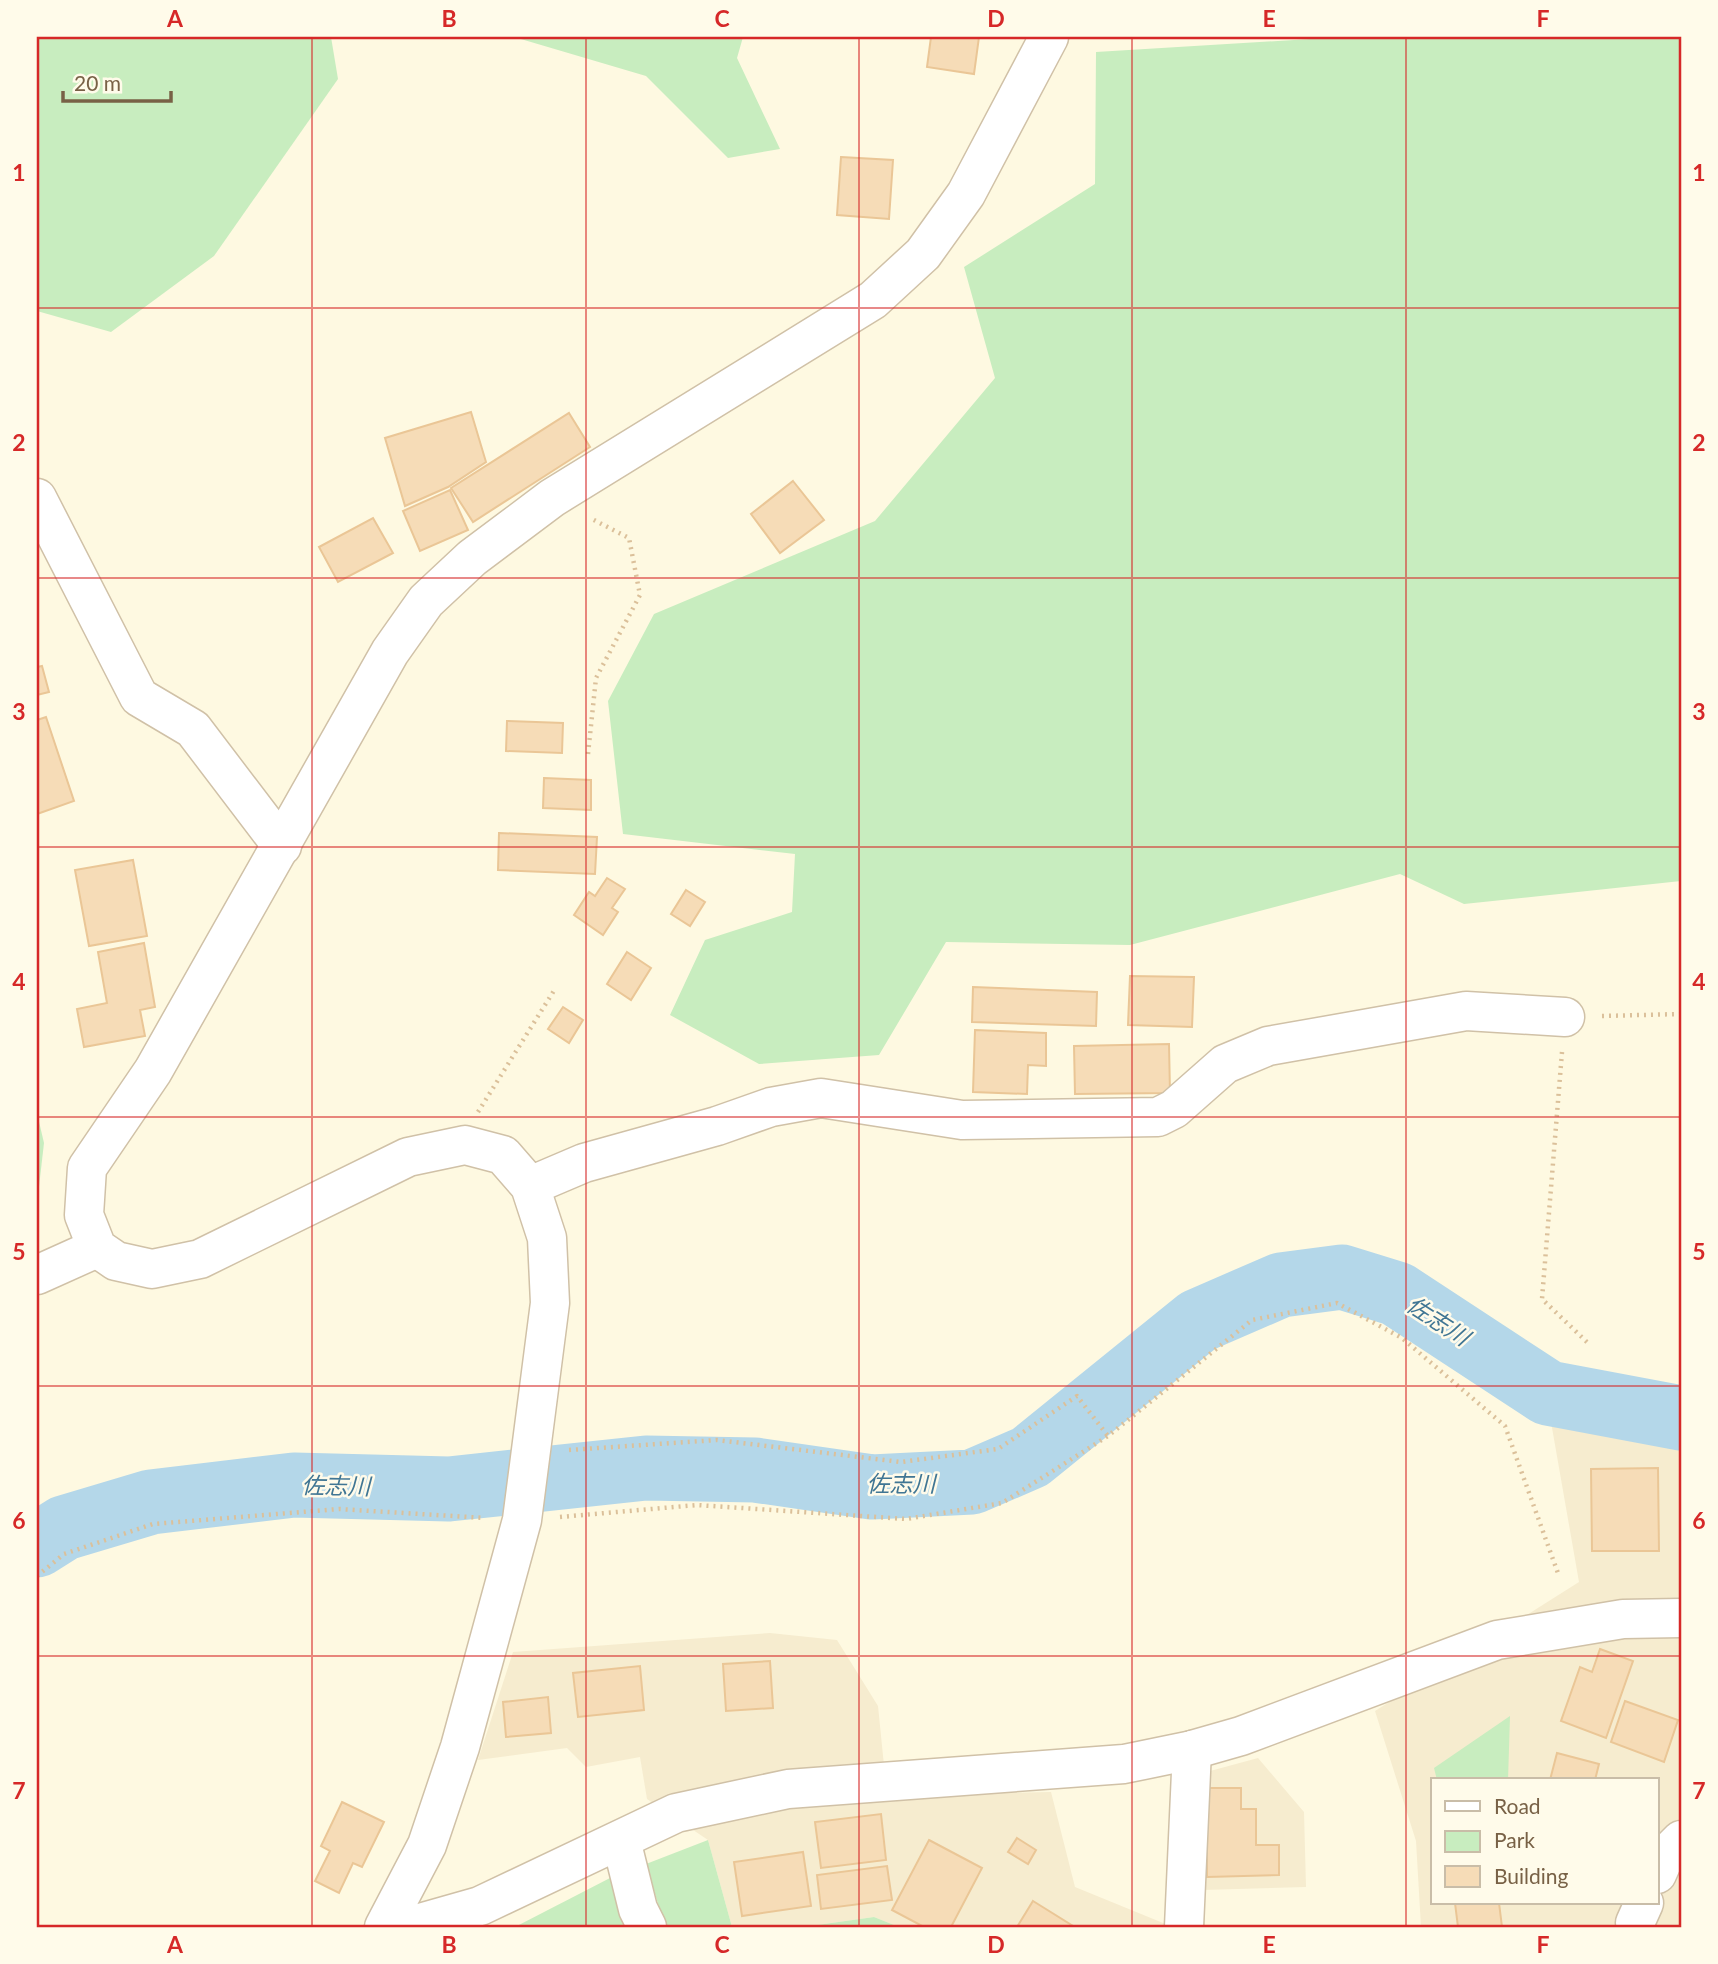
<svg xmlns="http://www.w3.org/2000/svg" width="1718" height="1964" viewBox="0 0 1718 1964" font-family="Lato,'Noto Sans JP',sans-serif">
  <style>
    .residential { fill: #f6eccf; fill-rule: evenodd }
    .green { fill: #c8edbf }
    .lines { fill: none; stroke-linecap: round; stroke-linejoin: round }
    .river { stroke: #b4d7e9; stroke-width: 65 }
    .building { fill: #f6dcb7; stroke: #eac696; stroke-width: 2 }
    .minor-casing { stroke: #d0c1a7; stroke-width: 41 }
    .path { stroke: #dbc09a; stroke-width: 4.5; stroke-dasharray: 2 5; stroke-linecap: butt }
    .minor { stroke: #fff; stroke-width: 38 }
    .grid { fill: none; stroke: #d62828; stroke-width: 2; stroke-opacity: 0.55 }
    .labels { text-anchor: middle; stroke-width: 5; stroke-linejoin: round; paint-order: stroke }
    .water-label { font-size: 23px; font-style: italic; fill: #407694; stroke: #fffbea }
    .neatline { fill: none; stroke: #d62828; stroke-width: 2.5 }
    .grid-label { font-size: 23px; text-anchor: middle; font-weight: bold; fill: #d62828 }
  </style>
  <rect width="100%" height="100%" fill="#fef9e1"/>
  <g class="residential">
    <path d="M1551,1422L1681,1447V1927H1421L1416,1841L1375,1711L1579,1582ZM1433,1780H1657V1903H1433Z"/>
    <path d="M770,1633L837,1640L878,1706L887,1795L1051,1792L1075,1887L1168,1925L1177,1780L1258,1758L1304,1812L1306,1887L1203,1890L1205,1927H899L874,1917L803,1927H732L708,1840L647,1799L640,1757L586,1767L567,1748L478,1760L513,1652Z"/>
  </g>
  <g class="green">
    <path d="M37,37H331L338,79L214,256L111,332L37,311Z"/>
    <path d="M514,37H743L737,58L780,149L728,158L646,76Z"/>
    <path d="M1342,37H1681V881L1464,904L1400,874L1130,945L946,942L879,1055L759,1064L670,1015L705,940L792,912L795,854L623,834L608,701L654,614L875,521L995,378L964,267L1095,184L1096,52Z"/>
    <path d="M37,1113L44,1143L37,1204Z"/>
    <path d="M1510,1716L1508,1780H1437L1434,1768Z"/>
    <path d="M708,1840L732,1927H665L646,1864Z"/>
    <path d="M610,1878L629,1927H515Z"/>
    <path d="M874,1917L899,1927H803Z"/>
  </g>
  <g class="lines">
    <path class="river" d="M37,1545L64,1528L151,1502L294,1485L449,1489L646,1468L755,1470L872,1487L972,1482L1030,1457L1198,1321L1281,1285L1342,1277L1397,1294L1548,1393L1681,1418"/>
  </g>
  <g class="building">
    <path d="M931,37H979L974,74L927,67Z"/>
    <path d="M841,157L893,160L889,219L837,215Z"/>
    <path d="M471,412L486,462L448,487L405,506L385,438Z"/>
    <path d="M569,413L590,447L473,522L451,488Z"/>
    <path d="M793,481L824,520L780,553L751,514Z"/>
    <path d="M450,490L468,530L420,551L403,511Z"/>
    <path d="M373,518L393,553L338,582L319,547Z"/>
    <path d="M42,666L49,692L37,695V667Z"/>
    <path d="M46,717L74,801L37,814V720Z"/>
    <path d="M507,721L563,723L562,753L506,751Z"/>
    <path d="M544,778L591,780V810L543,808Z"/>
    <path d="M499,833L597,837L595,874L498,870Z"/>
    <path d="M133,860L147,936L89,946L75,870Z"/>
    <path d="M607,878L625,889L612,908L618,912L603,935L574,915L589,892L595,896Z"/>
    <path d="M686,890L705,902L690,926L671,914Z"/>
    <path d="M144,943L155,1007L140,1010L145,1036L84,1047L77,1009L107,1003L98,952Z"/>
    <path d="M627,952L651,968L631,1000L607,984Z"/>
    <path d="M1130,976L1194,977L1192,1027L1128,1025Z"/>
    <path d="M973,987L1097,992L1096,1026L972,1022Z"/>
    <path d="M563,1007L583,1020L569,1043L548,1029Z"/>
    <path d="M975,1030L1046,1033V1066L1028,1065L1027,1094L973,1092Z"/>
    <path d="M1169,1044L1170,1093L1075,1094L1074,1046Z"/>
    <path d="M1658,1468L1659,1551H1592L1591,1469Z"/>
    <path d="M1600,1649L1633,1661L1606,1738L1561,1721L1580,1667L1592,1672Z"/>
    <path d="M770,1661L773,1708L726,1711L723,1664Z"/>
    <path d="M640,1666L644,1710L578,1717L573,1673Z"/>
    <path d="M548,1697L551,1733L506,1737L503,1702Z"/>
    <path d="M1625,1701L1678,1720L1664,1762L1611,1742Z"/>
    <path d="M1557,1753L1599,1764L1595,1780H1550Z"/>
    <path d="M1206,1788H1241V1809H1256V1845H1279V1875L1207,1877Z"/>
    <path d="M342,1802L384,1822L362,1867L353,1863L339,1893L315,1881L330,1851L321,1846Z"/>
    <path d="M881,1814L886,1860L821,1868L815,1822Z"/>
    <path d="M1017,1838L1036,1850L1028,1864L1008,1852Z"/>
    <path d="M929,1840L982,1868L951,1927H924L892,1910Z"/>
    <path d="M803,1852L811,1906L742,1916L734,1862Z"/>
    <path d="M887,1866L892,1900L821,1909L817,1875Z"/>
    <path d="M1033,1901L1073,1926L1072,1927H1017Z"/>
    <path d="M1455,1903H1499L1502,1927H1458Z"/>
  </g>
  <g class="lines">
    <g class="minor-casing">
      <g id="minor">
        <path d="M37,498L139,697L193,729L282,846"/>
        <path d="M530,1186L584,1163L717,1126L771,1107L821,1098L962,1120L1158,1117L1174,1109L1225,1064L1268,1046L1466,1011L1565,1017"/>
        <path d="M37,1275L97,1248"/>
        <path d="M621,1840L638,1909L647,1927"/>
        <path d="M1657,1874L1665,1856L1681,1840"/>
        <path d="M1635,1923L1644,1903"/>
        <path d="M384,1927L427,1845L460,1747L522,1520L550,1303L547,1238L530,1186L503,1155L465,1145L408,1157L200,1259L152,1269L116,1261L97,1248L84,1215L87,1168L153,1071L390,652L426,601L472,558L552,498L873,300L923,254L966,194L1049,37"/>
        <path d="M406,1927L480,1906L676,1813L788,1789L1124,1764L1192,1750L1241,1736L1497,1640L1623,1619L1681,1618"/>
        <path d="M1184,1927L1192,1750"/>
      </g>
    </g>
    <g class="path">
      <path d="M588,754L596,678L640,595L629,538L590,518"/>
      <path d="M1602,1016L1681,1014"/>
      <path d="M1562,1052L1542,1299L1589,1344"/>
      <path d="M478,1112L555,989"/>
      <path d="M569,1450L717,1440L901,1462L998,1449L1077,1396L1108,1436"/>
      <path d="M560,1517L697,1505L906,1519L1002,1503L1108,1436L1252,1320L1337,1303L1402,1338L1505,1426L1559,1576"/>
      <path d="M37,1576L64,1554L153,1524L339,1509L485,1518"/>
    </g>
    <use href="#minor" class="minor"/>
  </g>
  <path class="grid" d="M312,37V1927M586,37V1927M859,37V1927M1132,37V1927M1406,37V1927M37,308H1681M37,578H1681M37,847H1681M37,1117H1681M37,1386H1681M37,1656H1681"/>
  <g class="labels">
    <g class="water-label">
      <text transform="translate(1438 1321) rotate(33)" y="8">佐志川</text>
      <text x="901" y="1492">佐志川</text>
      <text transform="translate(336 1486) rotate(1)" y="8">佐志川</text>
    </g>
  </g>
  <rect width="1718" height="1964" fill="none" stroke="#fffbea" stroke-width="77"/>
  <rect x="1431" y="1778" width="228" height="126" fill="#fffbea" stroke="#c9bda8" stroke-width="2"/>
  <rect x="1445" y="1801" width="35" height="10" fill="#ffffff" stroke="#c9bda8" stroke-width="2"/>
  <text x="1494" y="1814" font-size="21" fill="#786146">Road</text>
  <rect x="1445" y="1831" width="35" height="21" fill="#c8edbf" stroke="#c9bda8" stroke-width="2"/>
  <text x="1494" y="1848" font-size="21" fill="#786146">Park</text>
  <rect x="1445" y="1866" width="35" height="21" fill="#f6dcb7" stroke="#c9bda8" stroke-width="2"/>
  <text x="1494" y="1884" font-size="21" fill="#786146">Building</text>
  <path d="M63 91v10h108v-10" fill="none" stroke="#786146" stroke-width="3.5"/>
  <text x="74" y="91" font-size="21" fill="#786146" stroke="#fffbea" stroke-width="5" paint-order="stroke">20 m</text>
  <rect x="38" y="38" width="1642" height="1888" class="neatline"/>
  <g class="grid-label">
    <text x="175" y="27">A</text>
    <text x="449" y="27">B</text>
    <text x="722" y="27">C</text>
    <text x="996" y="27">D</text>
    <text x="1269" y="27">E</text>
    <text x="1543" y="27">F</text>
    <text x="19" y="181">1</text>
    <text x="1699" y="181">1</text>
    <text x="19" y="451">2</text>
    <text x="1699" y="451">2</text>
    <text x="19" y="720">3</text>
    <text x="1699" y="720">3</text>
    <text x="19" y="990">4</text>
    <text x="1699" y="990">4</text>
    <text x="19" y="1260">5</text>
    <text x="1699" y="1260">5</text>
    <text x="19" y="1529">6</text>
    <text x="1699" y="1529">6</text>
    <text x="19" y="1799">7</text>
    <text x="1699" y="1799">7</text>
    <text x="175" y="1953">A</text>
    <text x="449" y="1953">B</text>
    <text x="722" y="1953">C</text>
    <text x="996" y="1953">D</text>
    <text x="1269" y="1953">E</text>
    <text x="1543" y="1953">F</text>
  </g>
</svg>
